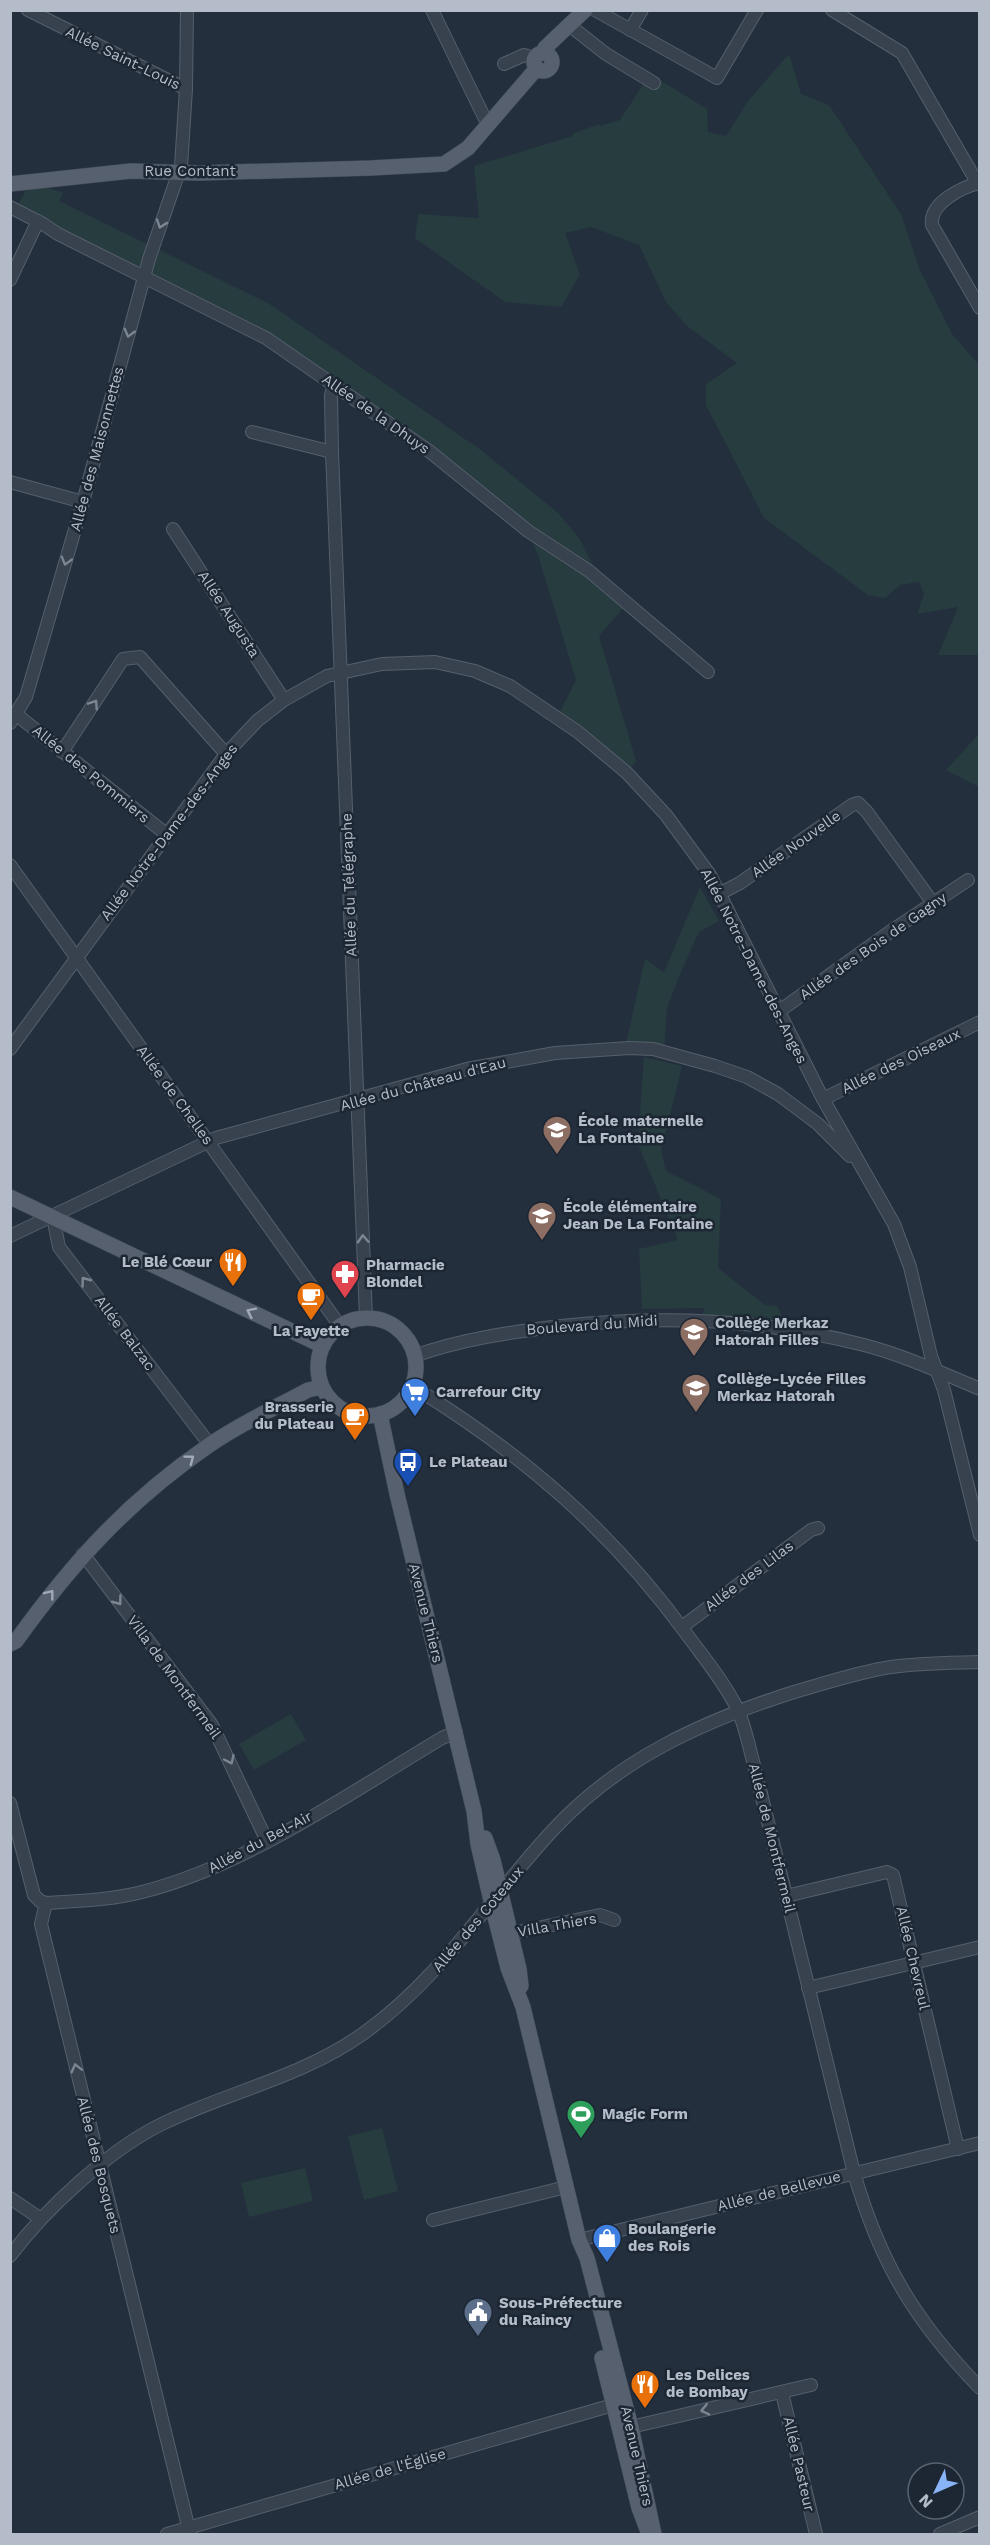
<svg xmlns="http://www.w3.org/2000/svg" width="990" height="2545" viewBox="0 0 990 2545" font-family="'Work Sans',sans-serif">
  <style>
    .green { fill: #263c3f }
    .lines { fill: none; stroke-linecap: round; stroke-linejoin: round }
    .minor-casing { stroke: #565f6c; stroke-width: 14 }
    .major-casing { stroke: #414a57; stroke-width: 16 }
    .minor { stroke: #38414e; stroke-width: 12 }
    .major { stroke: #56606e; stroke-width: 15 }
    .oneway { stroke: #7c8592 }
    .oneway2 { stroke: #a1aab7 }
    .labels { text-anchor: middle; stroke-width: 5; stroke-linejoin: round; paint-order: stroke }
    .street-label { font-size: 15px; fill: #b4bcc9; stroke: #1d2633 }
    .poi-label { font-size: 15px; font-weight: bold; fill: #b4bcc9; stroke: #1d2633; text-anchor: start }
  </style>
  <rect width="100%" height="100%" fill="#242f3e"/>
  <g class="green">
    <path d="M789,54L801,94L829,105L901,214L920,270L952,334L979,365V655H938L958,607L917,614L924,594L919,582L900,585L885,598L868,595L764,518L706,405V384L737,363L687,326L666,302L639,245L591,227L565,233L580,275L561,307L505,302L415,238L418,214L479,218L474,166L573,136L572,134L599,124L600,126L620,120L650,74L707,109L708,132L726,136L748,101Z"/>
    <path d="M31,182L63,193L59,201L268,303L481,450L558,513L579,538L594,567L624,607L599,636L636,761L627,773L557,718L576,680L538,555L528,531L266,338L15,209Z"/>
    <path d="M979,734V787L946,770Z"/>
    <path d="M700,887L719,921L699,932L680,974L667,1008L664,1052L625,1048L645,959L664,972Z"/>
    <path d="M644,1057L682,1066L661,1150L666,1171L721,1199L718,1268L765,1305L777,1306L788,1328L701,1319L705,1308L642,1309L639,1249L678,1240L638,1144Z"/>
    <path d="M291,1714L306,1740L254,1770L239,1744Z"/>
    <path d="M382,2128L398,2191L364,2200L348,2136Z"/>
    <path d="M305,2168L313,2201L249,2217L241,2183Z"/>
  </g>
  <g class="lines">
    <g class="minor-casing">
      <g id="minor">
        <path d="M28,10L186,89"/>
        <path d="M432,10L487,123"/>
        <path d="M595,10L717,78L757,10"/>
        <path d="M832,10L902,53L978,184"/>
        <path d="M573,28L606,54L654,83"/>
        <path d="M630,30L642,10"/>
        <path d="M504,64L524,55L534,58"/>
        <path d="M980,183C962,187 929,203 932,225L980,308"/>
        <path d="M10,207L43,224L58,234L266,338L429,451L528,531L589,571L708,672"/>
        <path d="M10,280L38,221"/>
        <path d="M334,384L331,395L332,452L366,1318"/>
        <path d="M252,432L332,452"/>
        <path d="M10,482L83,502"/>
        <path d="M173,529L284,700"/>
        <path d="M17,715L166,834"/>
        <path d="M10,723L26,697L83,502L149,259L181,166L186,89L187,10"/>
        <path d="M62,752L123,659L140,657L226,754"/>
        <path d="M10,865L340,1326"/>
        <path d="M719,894L740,883L852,805L858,803L867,812L933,903"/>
        <path d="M778,1012L894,929L968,880"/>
        <path d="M10,1049L226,754L257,721L284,700L327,676L382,664L435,662L475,671L510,686L578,732L627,773L666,815L710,875L823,1099L894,1224L910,1267L931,1356L944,1390L980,1535"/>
        <path d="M823,1099L980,1022"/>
        <path d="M53,1217L59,1247L210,1445"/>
        <path d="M10,1236L216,1138L467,1069L555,1053L629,1048L653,1049L715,1066L747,1077L778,1094L818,1124L850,1156"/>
        <path d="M414,1356C462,1339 511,1332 561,1326C666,1315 762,1319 864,1345C903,1355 942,1373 980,1389"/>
        <path d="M412,1386C524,1455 610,1529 688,1636C705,1659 724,1682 737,1708C745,1725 749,1747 754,1765L854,2173C880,2263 915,2321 980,2388"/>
        <path d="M83,1554L212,1725L267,1841"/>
        <path d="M682,1627L811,1530L818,1528"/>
        <path d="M10,1803L34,1895L40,1901L46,1903C78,1901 111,1900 142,1892C248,1865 348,1794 442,1738L456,1732"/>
        <path d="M786,1896L887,1872L893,1875L958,2149"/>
        <path d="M46,1903L41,1924L190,2534"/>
        <path d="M504,1935L600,1915L614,1920"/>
        <path d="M808,1988L980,1947"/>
        <path d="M10,2198L41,2219"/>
        <path d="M433,2220L566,2187"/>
        <path d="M579,2240L980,2143"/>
        <path d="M10,2256C46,2208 112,2147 166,2122C232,2091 304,2076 364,2033C442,1977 488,1900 552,1831C618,1759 703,1721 794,1692C826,1683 858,1672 891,1667C920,1663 950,1663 980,1662"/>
        <path d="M782,2393L816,2534"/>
        <path d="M631,2427L811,2385"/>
        <path d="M167,2534L613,2405L620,2409"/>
        <path d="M940,2534L980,2517"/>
      </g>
    </g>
    <g class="major-casing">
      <g id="major">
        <path d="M544,53L545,48L585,10"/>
        <circle cx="543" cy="62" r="9"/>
        <path d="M10,184L131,171L199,173L371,168L444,164L468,148L537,68"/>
        <path d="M10,1197L323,1346"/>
        <circle cx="367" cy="1367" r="49"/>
        <path d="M380,1414L397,1494L474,1811L478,1844L492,1905L508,1968L523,2007L579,2240L587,2258L631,2427L654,2534"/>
        <path d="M10,1644L16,1641C72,1563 128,1501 208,1446C239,1424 275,1408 308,1390L322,1387"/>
        <path d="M485,1838L493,1860L519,1969L521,1986"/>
        <path d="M602,2358L639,2508L647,2529"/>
      </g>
    </g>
    <use href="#minor" class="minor"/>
    <use href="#major" class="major"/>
  </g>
  <defs><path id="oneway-chevron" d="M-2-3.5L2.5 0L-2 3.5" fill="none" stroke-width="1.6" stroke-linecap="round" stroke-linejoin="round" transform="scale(1.5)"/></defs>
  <g class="oneway">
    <use href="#oneway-chevron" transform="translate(161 224) rotate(109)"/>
    <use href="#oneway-chevron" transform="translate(129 333) rotate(105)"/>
    <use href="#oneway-chevron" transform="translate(66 561) rotate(106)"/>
    <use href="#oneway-chevron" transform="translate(94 704) rotate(-57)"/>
    <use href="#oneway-chevron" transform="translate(363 1239) rotate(-93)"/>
    <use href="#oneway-chevron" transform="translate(85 1281) rotate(-127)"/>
    <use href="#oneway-chevron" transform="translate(118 1601) rotate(53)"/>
    <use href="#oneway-chevron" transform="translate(230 1760) rotate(65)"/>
    <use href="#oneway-chevron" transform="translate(76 2068) rotate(-104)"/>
    <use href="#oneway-chevron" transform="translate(705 2410) rotate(167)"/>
  </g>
  <g class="oneway2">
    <use href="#oneway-chevron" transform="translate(251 1312) rotate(-154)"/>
    <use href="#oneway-chevron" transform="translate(190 1459) rotate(-37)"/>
    <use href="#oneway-chevron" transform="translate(50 1594) rotate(-52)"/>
  </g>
  <defs>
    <g id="school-pin" transform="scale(1.5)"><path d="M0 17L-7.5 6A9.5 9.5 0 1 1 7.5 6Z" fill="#8d6e63" stroke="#1d2633"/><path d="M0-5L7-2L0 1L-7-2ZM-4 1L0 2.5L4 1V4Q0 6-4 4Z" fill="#fff"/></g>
    <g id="restaurant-pin" transform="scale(1.5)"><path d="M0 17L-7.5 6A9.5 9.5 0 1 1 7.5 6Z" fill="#e8710a" stroke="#1d2633"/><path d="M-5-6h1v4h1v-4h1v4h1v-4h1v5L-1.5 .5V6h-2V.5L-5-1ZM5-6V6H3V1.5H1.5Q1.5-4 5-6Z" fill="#fff"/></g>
    <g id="pharmacy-pin" transform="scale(1.5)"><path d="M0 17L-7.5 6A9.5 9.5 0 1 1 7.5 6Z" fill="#e0444e" stroke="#1d2633"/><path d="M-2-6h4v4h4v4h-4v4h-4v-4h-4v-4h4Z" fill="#fff"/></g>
    <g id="cafe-pin" transform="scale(1.5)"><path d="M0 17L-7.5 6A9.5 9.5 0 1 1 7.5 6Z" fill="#e8710a" stroke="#1d2633"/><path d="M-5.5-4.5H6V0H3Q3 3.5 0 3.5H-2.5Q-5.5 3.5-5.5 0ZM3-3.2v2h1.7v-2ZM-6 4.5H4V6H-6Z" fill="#fff"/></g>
    <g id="supermarket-pin" transform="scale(1.5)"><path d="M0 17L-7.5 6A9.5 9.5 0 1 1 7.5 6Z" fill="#3f7fe0" stroke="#1d2633"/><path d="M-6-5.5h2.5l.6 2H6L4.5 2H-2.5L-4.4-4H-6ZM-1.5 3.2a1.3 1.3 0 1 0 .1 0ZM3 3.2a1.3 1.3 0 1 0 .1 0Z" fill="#fff"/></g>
    <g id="bus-pin" transform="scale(1.5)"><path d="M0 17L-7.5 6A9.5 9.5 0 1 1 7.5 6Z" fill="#1a4fb4" stroke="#1d2633"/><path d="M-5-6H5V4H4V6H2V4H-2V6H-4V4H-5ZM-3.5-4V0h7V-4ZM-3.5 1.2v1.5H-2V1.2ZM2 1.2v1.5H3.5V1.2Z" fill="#fff"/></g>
    <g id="stadium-pin" transform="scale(1.5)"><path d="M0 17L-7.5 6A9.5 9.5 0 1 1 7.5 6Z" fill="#2e9e5b" stroke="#1d2633"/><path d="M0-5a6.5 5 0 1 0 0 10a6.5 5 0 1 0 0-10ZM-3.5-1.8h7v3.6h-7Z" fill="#fff"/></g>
    <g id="shop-pin" transform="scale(1.5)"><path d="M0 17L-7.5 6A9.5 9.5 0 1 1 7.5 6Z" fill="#3f7fe0" stroke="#1d2633"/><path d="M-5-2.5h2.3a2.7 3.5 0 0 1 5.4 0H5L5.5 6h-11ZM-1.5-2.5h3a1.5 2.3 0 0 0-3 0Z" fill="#fff"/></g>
    <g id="civic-pin" transform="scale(1.5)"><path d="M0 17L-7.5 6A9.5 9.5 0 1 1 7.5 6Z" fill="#5c6f8a" stroke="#1d2633"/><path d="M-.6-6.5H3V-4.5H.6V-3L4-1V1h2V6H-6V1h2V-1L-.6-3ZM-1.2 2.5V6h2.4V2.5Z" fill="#fff"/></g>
  </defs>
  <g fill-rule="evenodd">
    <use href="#school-pin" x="557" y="1130"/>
    <use href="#school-pin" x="542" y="1216"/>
    <use href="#restaurant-pin" x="233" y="1262"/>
    <use href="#pharmacy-pin" x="345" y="1274"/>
    <use href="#cafe-pin" x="311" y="1296"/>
    <use href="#school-pin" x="694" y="1332"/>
    <use href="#school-pin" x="696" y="1388"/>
    <use href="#supermarket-pin" x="415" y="1392"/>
    <use href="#cafe-pin" x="355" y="1416"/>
    <use href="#bus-pin" x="408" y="1462"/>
    <use href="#stadium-pin" x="581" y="2114"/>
    <use href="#shop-pin" x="607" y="2238"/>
    <use href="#civic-pin" x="478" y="2312"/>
    <use href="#restaurant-pin" x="645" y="2384"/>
  </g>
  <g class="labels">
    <g class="street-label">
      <text transform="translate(123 58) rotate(26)" y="5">Allée Saint-Louis</text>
      <text x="190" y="176">Rue Contant</text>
      <text transform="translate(376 414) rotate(35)" y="5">Allée de la Dhuys</text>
      <text transform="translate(97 449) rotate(-75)" y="5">Allée des Maisonnettes</text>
      <text transform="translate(229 614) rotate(57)" y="5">Allée Augusta</text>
      <text transform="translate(91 774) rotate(39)" y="5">Allée des Pommiers</text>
      <text transform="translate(169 832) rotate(-53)" y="5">Allée Notre-Dame-des-Anges</text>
      <text transform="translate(796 844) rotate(-35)" y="5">Allée Nouvelle</text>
      <text transform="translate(349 885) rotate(-92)" y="5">Allée du Télégraphe</text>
      <text transform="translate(873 946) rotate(-35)" y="5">Allée des Bois de Gagny</text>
      <text transform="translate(754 966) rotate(63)" y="5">Allée Notre-Dame-des-Anges</text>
      <text transform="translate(901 1061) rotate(-26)" y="5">Allée des Oiseaux</text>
      <text transform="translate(423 1084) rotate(-15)" y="5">Allée du Château d'Eau</text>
      <text transform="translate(175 1095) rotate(54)" y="5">Allée de Chelles</text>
      <text transform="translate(592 1325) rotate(-4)" y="5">Boulevard du Midi</text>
      <text transform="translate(125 1333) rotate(53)" y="5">Allée Balzac</text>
      <text transform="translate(749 1576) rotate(-37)" y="5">Allée des Lilas</text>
      <text transform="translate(426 1613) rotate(76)" y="5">Avenue Thiers</text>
      <text transform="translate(174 1677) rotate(54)" y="5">Villa de Montfermeil</text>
      <text transform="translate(772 1838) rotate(76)" y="5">Allée de Montfermeil</text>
      <text transform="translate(260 1842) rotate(-28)" y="5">Allée du Bel-Air</text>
      <text transform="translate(478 1919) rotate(-50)" y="5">Allée des Coteaux</text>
      <text transform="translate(557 1925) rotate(-10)" y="5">Villa Thiers</text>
      <text transform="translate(913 1958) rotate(77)" y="5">Allée Chevreul</text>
      <text transform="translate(99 2165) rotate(76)" y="5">Allée des Bosquets</text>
      <text transform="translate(779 2191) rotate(-14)" y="5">Allée de Bellevue</text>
      <text transform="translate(637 2456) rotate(77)" y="5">Avenue Thiers</text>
      <text transform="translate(799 2464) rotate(77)" y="5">Allée Pasteur</text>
      <text transform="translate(390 2469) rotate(-16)" y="5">Allée de l'Église</text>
    </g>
    <g class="poi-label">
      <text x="578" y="1126">École maternelle<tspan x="578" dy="17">La Fontaine</tspan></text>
      <text x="563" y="1212">École élémentaire<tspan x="563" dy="17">Jean De La Fontaine</tspan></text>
      <text x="212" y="1267" text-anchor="end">Le Blé Cœur</text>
      <text x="366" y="1270">Pharmacie<tspan x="366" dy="17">Blondel</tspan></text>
      <text x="715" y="1328">Collège Merkaz<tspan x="715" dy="17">Hatorah Filles</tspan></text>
      <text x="311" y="1336" text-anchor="middle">La Fayette</text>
      <text x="717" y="1384">Collège-Lycée Filles<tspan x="717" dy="17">Merkaz Hatorah</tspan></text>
      <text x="436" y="1397">Carrefour City</text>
      <text x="334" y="1412" text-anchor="end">Brasserie<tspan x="334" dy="17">du Plateau</tspan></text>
      <text x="429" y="1467">Le Plateau</text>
      <text x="602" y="2119">Magic Form</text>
      <text x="628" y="2234">Boulangerie<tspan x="628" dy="17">des Rois</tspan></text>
      <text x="499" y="2308">Sous-Préfecture<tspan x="499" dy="17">du Raincy</tspan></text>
      <text x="666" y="2380">Les Delices<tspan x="666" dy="17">de Bombay</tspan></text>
    </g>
  </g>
  <rect width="990" height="2545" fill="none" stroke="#b4bcc9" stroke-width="24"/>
  <g transform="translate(936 2491) rotate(226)"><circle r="28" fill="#1d2633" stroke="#59626f" stroke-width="1.5"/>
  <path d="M0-4.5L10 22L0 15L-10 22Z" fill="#8ab4f8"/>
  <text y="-9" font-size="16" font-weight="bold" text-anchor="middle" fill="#b4bcc9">N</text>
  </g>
</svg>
